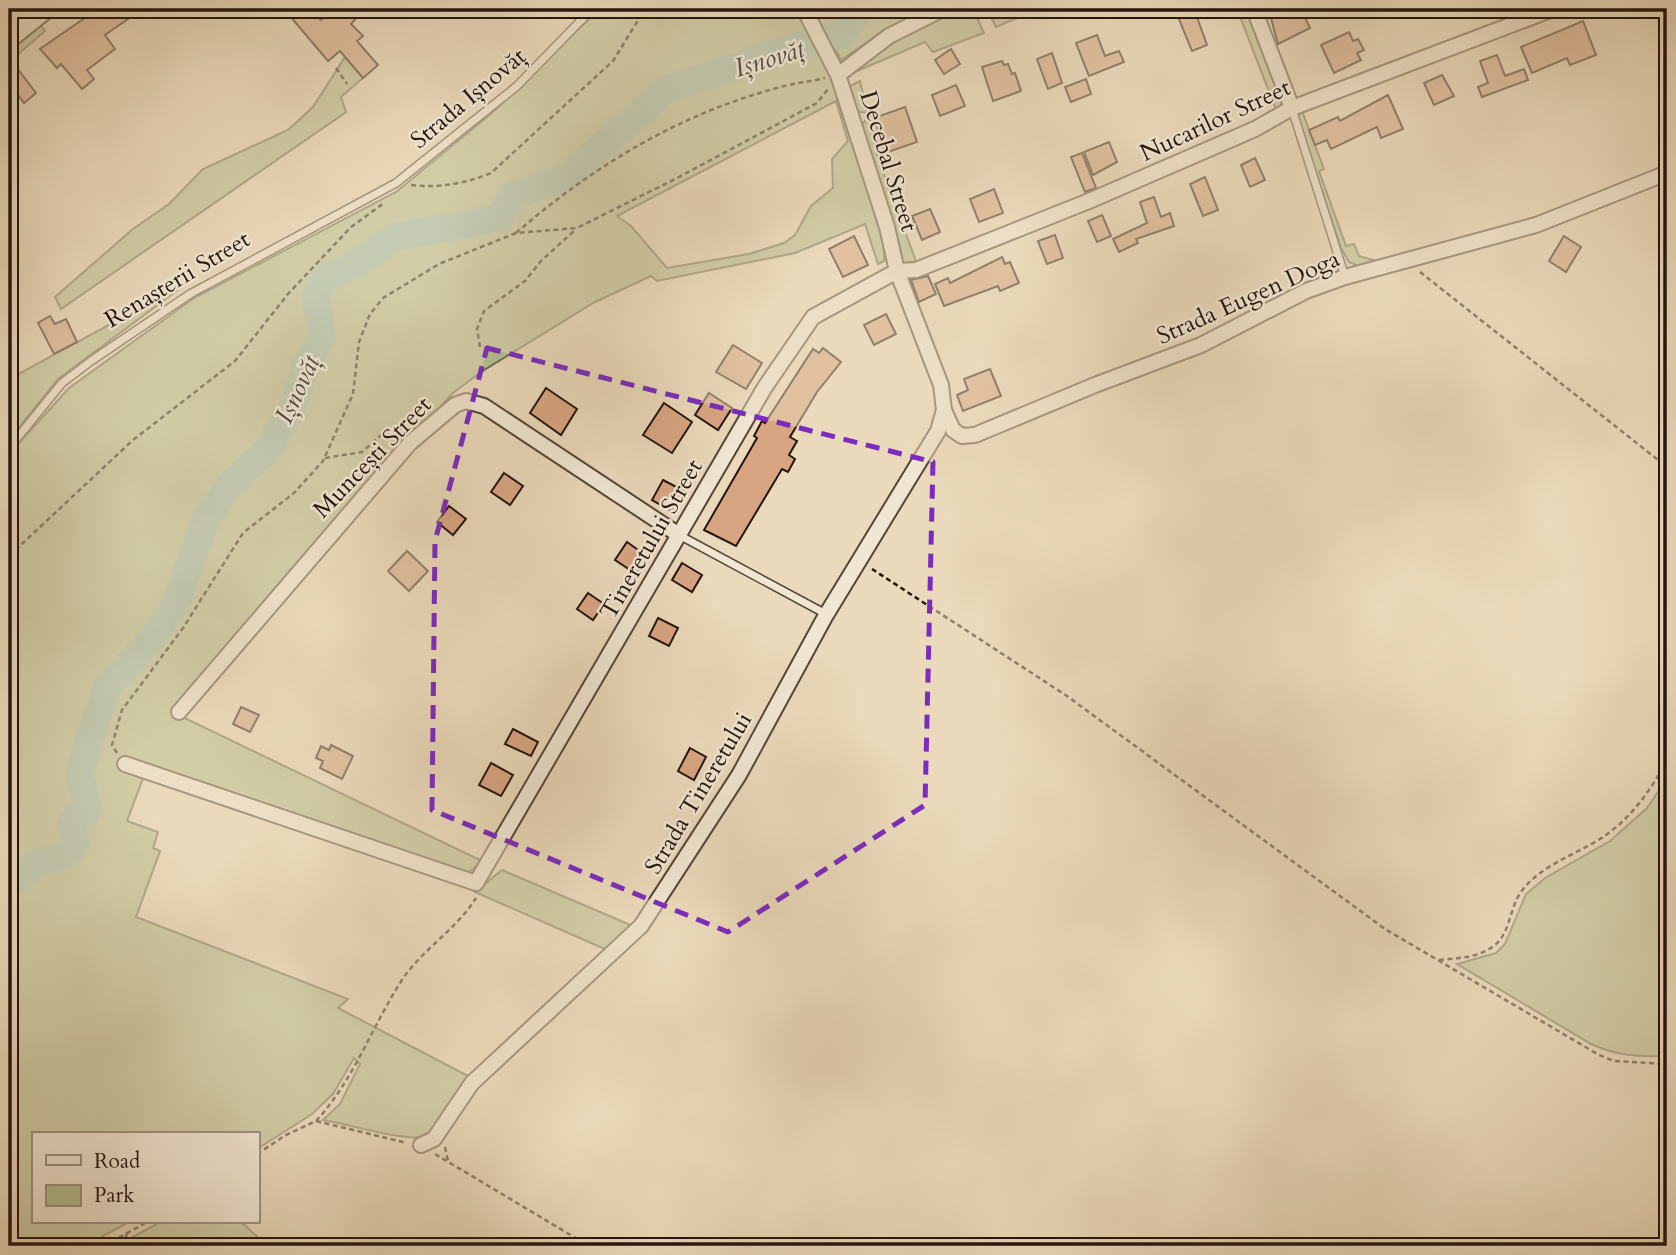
<svg xmlns="http://www.w3.org/2000/svg" width="1676" height="1255" viewBox="0 0 1676 1255" font-family="Cardo,serif">
  <style>
    .green { fill: #b5bf91; stroke: #6c6a50; stroke-width: 2; fill-rule: evenodd }
    .lines { fill: none; stroke-linecap: round; stroke-linejoin: round }
    .river { stroke: #99bba9; stroke-width: 28 }
    .building { fill: #d8a582; stroke: #231510; stroke-width: 2 }
    .service-casing { stroke: #55463a; stroke-width: 10 }
    .minor-casing { stroke: #55463a; stroke-width: 18 }
    .secondary-casing { stroke: #231510; stroke-width: 23 }
    .path { stroke: #231510; stroke-width: 2.5; stroke-dasharray: 5 3.5; stroke-linecap: butt }
    .service { stroke: #f1e6d2; stroke-width: 7 }
    .minor { stroke: #f1e6d2; stroke-width: 14 }
    .secondary { stroke: #f1e6d2; stroke-width: 19 }
    .marked { fill: none; stroke: #7b2cbf; stroke-width: 5; stroke-dasharray: 14 9; stroke-linejoin: round }
    .labels { text-anchor: middle; stroke-width: 5; stroke-linejoin: round; paint-order: stroke }
    .street-label { font-size: 24px; fill: #231510; stroke: #f1e6d2 }
    .water-label { font-size: 26px; font-style: italic; fill: #4c4f46; stroke: #f1e6d2 }
  </style>
  <rect width="100%" height="100%" fill="#ead9ba"/>
  <filter id="stains"><feTurbulence type="fractalNoise" baseFrequency=".00286" numOctaves="4"/><feColorMatrix values="0 0 0 0 .2 0 0 0 0 .09 0 0 0 0 .02 0 0 0 .5 -.17"/></filter>
  <radialGradient id="worn" r=".72"><stop offset=".6" stop-color="#630" stop-opacity="0"/><stop offset="1" stop-color="#630" stop-opacity=".3"/></radialGradient>
  <g class="green">
    <path d="M599,9H798L828,65L885,244L884,261L878,264L865,224L795,253L657,281L651,276L595,302L481,372L453,393L350,502L172,712L482,861L468,873L137,762L143,778L127,821L158,832L153,848L160,851L136,917L348,999L338,1008L468,1076C458,1094 447,1123 429,1135C414,1145 345,1123 323,1120L340,1104L360,1064L354,1058L333,1094L312,1114L257,1149V1134H33V1222H129L85,1246H9V454L69,388L194,298L396,192L493,112ZM836,101L848,141L832,159L833,188L811,206L795,235L784,243L749,254L667,268L631,226L617,216Z"/>
    <path d="M813,9H930L886,29L841,60Z"/>
    <path d="M959,9H973L984,33L933,52L925,42L850,74C883,46 918,26 959,9Z"/>
    <path d="M987,9H1038L996,27Z"/>
    <path d="M1237,9H1246L1282,103L1277,112Z"/>
    <path d="M40,24L45,31L18,54L13,48Z"/>
    <path d="M345,57L363,78L341,97L346,112L61,309L55,297L133,229L169,204L203,169L288,130L313,107Z"/>
    <path d="M860,81L867,113L853,111L848,87Z"/>
    <path d="M1302,111L1324,169L1319,171L1346,246L1354,244L1359,256L1376,261L1358,266L1349,262L1341,248L1297,116Z"/>
    <path d="M868,118L880,164L916,261L902,265L859,127Z"/>
    <path d="M190,281L58,379L9,440V379Z"/>
    <path d="M1662,786L1667,787V1056C1639,1057 1617,1056 1591,1044L1457,964L1496,953L1505,944L1526,894L1545,878L1610,841L1647,808Z"/>
    <path d="M502,870L633,926L607,950L475,892Z"/>
    <path d="M160,1222H241L261,1240L260,1246H129L131,1238Z"/>
  </g>
  <g class="lines">
    <path class="river" d="M9,885L37,863L63,856L76,845L71,825L78,815L88,810L79,772L107,688L149,642L176,604L206,519L229,486L267,450L291,411L306,365L322,338L316,298L319,287L326,278L357,264L395,237L500,218L512,196L568,176L667,89L785,50L842,35L855,16L854,9"/>
  </g>
  <g class="building">
    <path d="M98,9H121L128,19L105,35L115,49L87,70L94,79L82,89L61,64L57,68L40,49Z"/>
    <path d="M284,9H312L321,20L334,9H345L355,20L351,24L363,36L357,41L378,65L363,78L340,51L328,61Z"/>
    <path d="M1186,9H1194L1207,45L1192,51L1176,12Z"/>
    <path d="M1291,9H1301L1310,28L1278,44L1271,18Z"/>
    <path d="M1583,21L1596,55L1570,65L1567,58L1532,73L1521,47Z"/>
    <path d="M1349,32L1353,41L1358,39L1364,50L1357,53L1361,60L1334,73L1321,45Z"/>
    <path d="M1097,35L1105,56L1119,51L1124,62L1089,76L1076,43Z"/>
    <path d="M951,49L960,64L944,74L935,60Z"/>
    <path d="M1052,53L1062,83L1048,89L1037,59Z"/>
    <path d="M1497,55L1505,76L1524,69L1528,80L1482,97L1478,87L1488,83L1480,61Z"/>
    <path d="M1002,61L1004,65L1008,64L1012,74L1015,73L1021,91L993,101L982,67Z"/>
    <path d="M17,68L36,93L24,103L9,83V75Z"/>
    <path d="M1442,75L1454,96L1434,105L1424,83Z"/>
    <path d="M1086,79L1091,94L1071,102L1065,87Z"/>
    <path d="M956,85L965,106L940,116L932,95Z"/>
    <path d="M1388,95L1403,129L1381,138L1377,127L1331,149L1327,140L1315,145L1309,130L1338,117L1340,121Z"/>
    <path d="M905,107L917,142L885,153L874,118Z"/>
    <path d="M1109,142L1117,162L1093,175L1084,152Z"/>
    <path d="M1082,153L1096,188L1085,192L1071,157Z"/>
    <path d="M1255,158L1265,180L1250,187L1241,165Z"/>
    <path d="M1205,177L1218,210L1203,216L1190,184Z"/>
    <path d="M994,189L1003,213L979,222L970,199Z"/>
    <path d="M1154,197L1161,217L1170,213L1174,226L1136,239L1138,243L1119,252L1113,239L1147,223L1140,202Z"/>
    <path d="M930,209L940,232L922,240L912,216Z"/>
    <path d="M1102,215L1111,236L1097,242L1088,221Z"/>
    <path d="M1055,235L1063,258L1047,264L1038,241Z"/>
    <path d="M854,236L868,265L843,277L829,249Z"/>
    <path d="M1564,236L1581,247L1566,272L1549,261Z"/>
    <path d="M1002,257L1005,264L1010,262L1019,283L1000,291L998,286L944,306L935,284L948,278L950,283Z"/>
    <path d="M928,276L936,294L919,302L911,280Z"/>
    <path d="M886,314L896,334L874,345L864,325Z"/>
    <path d="M50,316L55,324L66,319L77,342L54,354L38,323Z"/>
    <path d="M733,345L762,363L746,389L716,372Z"/>
    <path d="M823,348L841,362L817,392L790,437L797,441L789,455L795,459L788,472L782,469L736,546L704,530L757,438L754,436L762,421L765,423L813,349L819,353Z"/>
    <path d="M990,369L1001,396L963,411L957,395L968,390L964,379Z"/>
    <path d="M546,388L577,409L561,435L530,413Z"/>
    <path d="M709,393L732,408L718,430L695,415Z"/>
    <path d="M664,403L692,422L672,453L643,435Z"/>
    <path d="M504,473L523,486L510,505L491,492Z"/>
    <path d="M663,480L686,492L675,513L652,500Z"/>
    <path d="M449,506L466,519L453,535L437,522Z"/>
    <path d="M627,542L648,557L636,574L615,560Z"/>
    <path d="M407,551L428,571L409,591L388,571Z"/>
    <path d="M682,563L702,575L692,592L672,580Z"/>
    <path d="M588,593L604,604L593,620L577,609Z"/>
    <path d="M658,618L678,628L669,646L649,636Z"/>
    <path d="M241,707L259,715L250,732L233,724Z"/>
    <path d="M513,729L538,742L531,756L505,744Z"/>
    <path d="M331,745L353,756L342,779L320,768L323,761L316,758L321,746L329,750Z"/>
    <path d="M690,748L706,757L694,780L678,771Z"/>
    <path d="M491,763L513,775L501,796L479,785Z"/>
  </g>
  <g class="lines">
    <g class="service-casing">
      <g id="service">
        <path d="M570,9L582,20"/>
        <path d="M1292,109L1345,277"/>
        <path d="M9,448L62,383L91,361L190,294L396,183L517,86L592,9"/>
        <path d="M679,535L826,614"/>
      </g>
    </g>
    <g class="minor-casing">
      <g id="minor">
        <path d="M804,9L838,75L887,227L897,271L941,385L944,410L953,430L962,436L975,435L1095,385L1201,345L1306,291L1345,277L1536,225L1667,173"/>
        <path d="M1254,9L1292,108"/>
        <path d="M838,75L889,36L943,9"/>
        <path d="M179,712L410,443L455,405L466,401L484,406L679,535"/>
        <path d="M125,764L476,883L765,387L813,317L897,271L916,270L1089,201L1255,129L1292,108L1553,9"/>
        <path d="M421,1145L434,1139L472,1083L641,926L739,775L826,615L938,431L944,410"/>
      </g>
    </g>
    <g class="secondary-casing">
      <path id="secondary" d="M9,38L45,9"/>
    </g>
    <g class="path">
      <path d="M336,68L347,84"/>
      <path d="M411,185C440,188 464,184 491,173L613,61L645,9"/>
      <path d="M516,233C592,167 679,114 777,88C793,83 809,82 825,78"/>
      <path d="M1420,272L1667,467"/>
      <path d="M480,347L477,329L484,311L525,281L541,261L575,230"/>
      <path d="M325,458L362,452L381,435L410,423"/>
      <path d="M9,556L133,440L235,361L288,294L351,227L384,203"/>
      <path d="M872,569L1067,696L1385,929L1599,1055L1614,1061L1667,1064"/>
      <path d="M117,753L112,745L122,710L183,628L243,533L294,493L323,461L353,394L359,342L370,314L383,298L439,264L516,233L577,228L679,177L817,103L828,89"/>
      <path d="M1439,960C1459,958 1479,958 1495,945C1510,933 1510,907 1521,892C1541,864 1579,854 1606,835C1633,816 1651,789 1667,761"/>
      <path d="M316,1121C353,1081 371,1029 400,983C420,951 456,930 476,898"/>
      <path d="M445,1147L448,1161"/>
      <path d="M257,1154L286,1135L316,1121L407,1143"/>
      <path d="M435,1154L589,1246"/>
      <path d="M104,1246L147,1222"/>
      <path d="M123,1246L127,1233"/>
    </g>
    <use href="#service" class="service"/>
    <use href="#minor" class="minor"/>
    <use href="#secondary" class="secondary"/>
  </g>
  <path d="M0 0H1676V1255H0ZM487,348L933,462L925,805L728,932L432,810L435,541Z" fill="#ead9ba" fill-opacity=".55" fill-rule="evenodd"/>
  <path class="marked" d="M487,348L933,462L925,805L728,932L432,810L435,541Z"/>
  <g class="labels">
    <g class="street-label">
      <text transform="translate(468 98) rotate(-40)" y="8">Strada Ișnovăț</text>
      <text transform="translate(1215 120) rotate(-25)" y="8">Nucarilor Street</text>
      <text transform="translate(889 161) rotate(73)" y="8">Decebal Street</text>
      <text transform="translate(177 279) rotate(-31)" y="8">Renașterii Street</text>
      <text transform="translate(1248 297) rotate(-24)" y="8">Strada Eugen Doga</text>
      <text transform="translate(372 457) rotate(-46)" y="8">Muncești Street</text>
      <text transform="translate(651 539) rotate(-60)" y="8">Tineretului Street</text>
      <text transform="translate(698 793) rotate(-59)" y="8">Strada Tineretului</text>
    </g>
    <g class="water-label">
      <text transform="translate(769 58) rotate(-17)" y="9">Ișnovăț</text>
      <text transform="translate(297 389) rotate(-65)" y="9">Ișnovăț</text>
    </g>
  </g>
  <rect width="1676" height="1255" fill="none" stroke="#ead9ba" stroke-width="35"/>
  <rect x="10" y="10" width="1655" height="1234" fill="none" stroke="#231510" stroke-width="3.5"/>
  <rect x="18" y="18" width="1641" height="1220" fill="none" stroke="#231510" stroke-width="2"/>
  <rect x="32" y="1132" width="228" height="91" fill="#f1e6d2" stroke="#9f9284" stroke-width="2"/>
  <rect x="46" y="1155" width="35" height="10" fill="#f1e6d2" stroke="#9f9284" stroke-width="2"/>
  <text x="94" y="1168" font-size="21" fill="#231510">Road</text>
  <rect x="46" y="1185" width="35" height="21" fill="#b5bf91" stroke="#9f9284" stroke-width="2"/>
  <text x="94" y="1202" font-size="21" fill="#231510">Park</text>
  <rect width="100%" height="100%" filter="url(#stains)"/>
  <rect width="100%" height="100%" fill="url(#worn)"/>
</svg>
